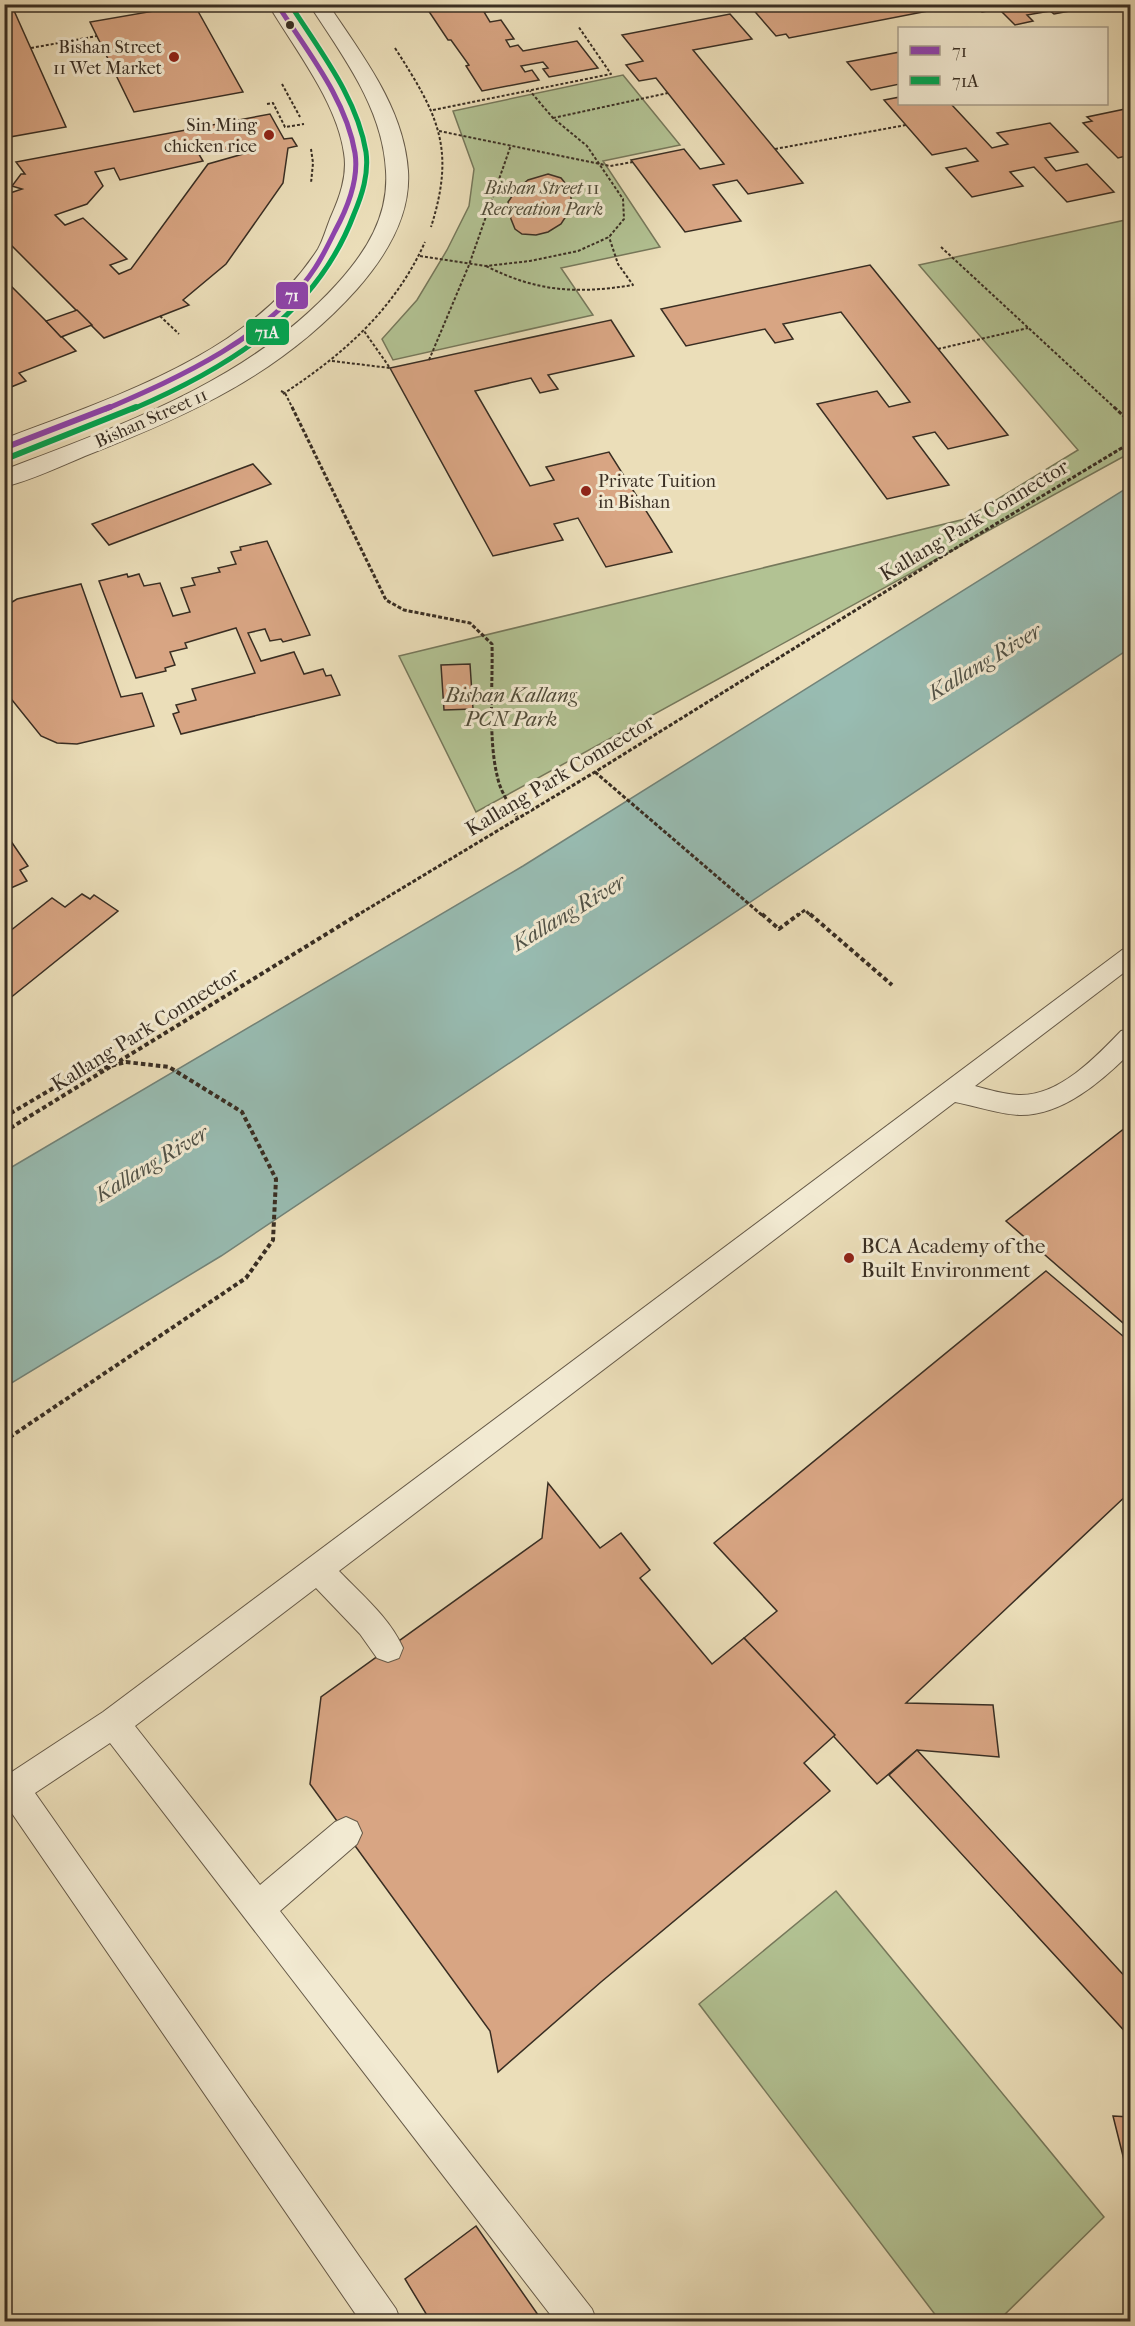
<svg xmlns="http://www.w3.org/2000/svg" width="1135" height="2326" viewBox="0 0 1135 2326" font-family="'IM FELL French Canon',serif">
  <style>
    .green { fill: #b2c293; stroke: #76785b; stroke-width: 1.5 }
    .water { fill: #98bcb2; stroke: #728379; stroke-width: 1.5 }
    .building { fill: #d8a583; stroke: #392e23; stroke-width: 1.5; fill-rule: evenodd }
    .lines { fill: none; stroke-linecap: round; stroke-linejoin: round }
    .service-casing { stroke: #665a48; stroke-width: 2 }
    .tertiary-casing { stroke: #665a48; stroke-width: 2 }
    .path-far2 { stroke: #392e23; stroke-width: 2; stroke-dasharray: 3 2; stroke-linecap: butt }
    .path-far1 { stroke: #392e23; stroke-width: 3; stroke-dasharray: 4 2; stroke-linecap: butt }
    .path { stroke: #392e23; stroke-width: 4; stroke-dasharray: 4.5 3; stroke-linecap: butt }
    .service { fill: #f2ead2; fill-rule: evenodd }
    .tertiary { fill: #f2ead2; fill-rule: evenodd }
    .path-bridge { stroke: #392e23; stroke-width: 4; stroke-dasharray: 4.5 3; stroke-linecap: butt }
    .bus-1-far1-casing { stroke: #f2ead2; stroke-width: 8 }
    .bus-1-casing { stroke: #f2ead2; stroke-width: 10 }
    .bus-2-far1-casing { stroke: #f2ead2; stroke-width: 8 }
    .bus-2-casing { stroke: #f2ead2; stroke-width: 10 }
    .bus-1-far1 { stroke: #8e44ad; stroke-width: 5 }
    .bus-1 { stroke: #8e44ad; stroke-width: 6 }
    .bus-2-far1 { stroke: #00a651; stroke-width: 5 }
    .bus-2 { stroke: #00a651; stroke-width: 6 }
    .bus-dot { fill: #392e23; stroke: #f2ead2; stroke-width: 2 }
    .poi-dot { fill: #8f2418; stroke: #f2ead2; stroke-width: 2 }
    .labels { text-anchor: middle; stroke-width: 6; stroke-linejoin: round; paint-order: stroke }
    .far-poi-label { font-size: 18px; fill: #392e23; stroke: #f2ead2; text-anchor: end }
    .far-park-label { font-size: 18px; font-style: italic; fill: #514c39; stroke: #f2ead2 }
    .far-street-label { font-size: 18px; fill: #392e23; stroke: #f2ead2 }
    .street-label { font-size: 21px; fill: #392e23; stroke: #f2ead2 }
    .park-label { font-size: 21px; font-style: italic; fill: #514c39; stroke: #f2ead2 }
    .poi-label { font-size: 21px; fill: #392e23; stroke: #f2ead2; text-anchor: start }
    .water-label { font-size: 22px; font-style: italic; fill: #515247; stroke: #f2ead2 }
    .line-badge { stroke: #f2ead2; stroke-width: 2 }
    .badge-label { font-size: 16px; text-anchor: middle; font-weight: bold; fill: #fff }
  </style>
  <rect width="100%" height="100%" fill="#ebdeb9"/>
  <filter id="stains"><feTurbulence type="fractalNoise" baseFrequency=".00333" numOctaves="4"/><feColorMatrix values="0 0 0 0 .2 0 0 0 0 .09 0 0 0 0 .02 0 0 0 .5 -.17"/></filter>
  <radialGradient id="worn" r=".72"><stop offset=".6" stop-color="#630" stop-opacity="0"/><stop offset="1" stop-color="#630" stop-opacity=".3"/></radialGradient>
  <g class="green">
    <path d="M623,75L680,145L603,161L660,247L561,268L593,315L393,360L382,339L417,300L447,250L469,206L474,169L453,111Z"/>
    <path d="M1130,219V453L476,812L399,656L965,519L1078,450L919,265Z"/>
    <path d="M836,1891L1104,2217L998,2321H940L699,2004Z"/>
  </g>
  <path class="water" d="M1130,486V648L221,1256L5,1387V1171L523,866Z"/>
  <g class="building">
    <path d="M4,4H11L66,127L4,138Z"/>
    <path d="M194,4L243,92L134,112L90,22Z"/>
    <path d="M424,4H489L494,11L484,12L490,22L501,20L514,39L506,40L510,47L518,45L523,51L577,41L598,68L549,77L543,69L548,68L543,62L521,66L525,72L532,70L539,80L482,91L466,66L469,65L451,40H448Z"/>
    <path d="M759,4H964L789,38L786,34L776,36L750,6Z"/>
    <path d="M974,4H987L993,10L982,12Z"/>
    <path d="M994,4H1069L1075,10L1054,14L1050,11L1027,15L1033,21L1015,25Z"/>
    <path d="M730,14L752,39L693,50L803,183L748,194L737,180L713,185L741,221L685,232L631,160L684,149L700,169L724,164L656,78L639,81L626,65L643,61L622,35Z"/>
    <path d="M900,52V84L871,90L847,62Z"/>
    <path d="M900,97V104H951L992,148L1008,144L997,133L1050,123L1078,152L1045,158L1056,171L1087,164L1114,192L1067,202L1034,167L1010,172L1023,186L972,197L946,168L978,161L966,148L932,155L884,100Z"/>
    <path d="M1130,108V139L1125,140L1130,145V155L1118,158L1083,123L1092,121L1087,117Z"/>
    <path d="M270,114L284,139L292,138L297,146L288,148L283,183L226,264L183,300L189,305L104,338L4,238V195L22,189L12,186L21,174H25L16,162ZM214,147L243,154L208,164L131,269L119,274L110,265L127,259L83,218L65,225L55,215L87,204L103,186L95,172L114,168L120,180L203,161L197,151Z"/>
    <path d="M548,174L561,178L570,189L572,207L561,224L548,232L536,235L522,234L515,229L511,219L508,202L517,189L528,180Z"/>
    <path d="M870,265L1008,435L948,449L935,432L913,437L949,485L887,499L817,404L877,391L889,407L910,402L841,312L783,324L793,339L775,343L765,329L686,346L661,309Z"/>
    <path d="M4,279L76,351L19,373L26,381L11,387L4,380Z"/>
    <path d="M77,310L92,325L61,337L46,321Z"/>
    <path d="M611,320L634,356L548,375L558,389L540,393L531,378L475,391L530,486L554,480L546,467L609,452L672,552L606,567L578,518L554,524L563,540L493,556L390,368Z"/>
    <path d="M253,464L271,484L109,545L92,524Z"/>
    <path d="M267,541L310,635L283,642L281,639L270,641L265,629L248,633L261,661L294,652L304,674L323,669L326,676L331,675L340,695L181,734L173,714L179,712L176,705L196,700L192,689L255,673L236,628L185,643L187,648L170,652L175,665L165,668L166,671L136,678L99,581L127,574L128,577L139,574L144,586L160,583L173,616L190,612L181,588L195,585L192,578L220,572L218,568L236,564L231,552L241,550L240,547Z"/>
    <path d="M81,584L121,697L142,693L154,726L77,744L57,743L41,736L4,690V607L17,599Z"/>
    <path d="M470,664L473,709L444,710L441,665Z"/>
    <path d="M4,831L28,866L20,870L27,881L4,891Z"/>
    <path d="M82,894L90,899L94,895L118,911L4,1003V923L10,931L52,898L65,907Z"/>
    <path d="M1130,1124V1329L1006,1221Z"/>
    <path d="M1046,1271L1130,1342V1492L906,1703L993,1705L999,1757L917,1750L877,1784L744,1638L777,1611L714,1543Z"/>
    <path d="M548,1483L600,1548L621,1533L650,1570L640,1578L712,1664L744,1638L835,1735L804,1763L830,1791L601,1982L498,2072L490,2031L310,1784L321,1697L542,1538Z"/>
    <path d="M917,1750L1130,1982V2037L889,1775Z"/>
    <path d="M1113,2116L1130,2117V2176H1128Z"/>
    <path d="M476,2226L543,2322H431L405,2279Z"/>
  </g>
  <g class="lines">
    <g class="service-casing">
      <path id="service" d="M1130,947V968L975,1086C990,1090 1006,1095 1021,1095C1060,1095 1096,1057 1121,1031L1130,1029V1053C1102,1081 1062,1116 1019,1115C998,1114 976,1106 955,1102L339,1571C361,1594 390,1618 403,1648L399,1658L388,1662L377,1658L360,1634L316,1588L135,1726L260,1885L335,1822L346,1817L357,1822L362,1833L357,1844L280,1911L592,2309L597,2322H556L110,1743L35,1793L396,2309L401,2322H361L9,1809L4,1810V1777L103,1712L1122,950Z"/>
    </g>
    <g class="tertiary-casing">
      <g id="tertiary">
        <path d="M268,4H287C316,49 356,99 365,152C369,175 361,197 353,218C349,228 346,238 341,248C290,340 183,387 89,423C62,434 33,448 4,455V439C116,396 250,355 318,249C323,240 326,229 330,219C339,199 348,176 344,153C337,102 294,48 268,4Z"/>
        <path d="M309,4H328C362,55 404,108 408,171C411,216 386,256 357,289C281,374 190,415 85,456C59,467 32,480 4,487V470C124,424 249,381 337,284C366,252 389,216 386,171C383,108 342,55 309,4Z"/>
      </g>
    </g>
    <g class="path-far2">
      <path d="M31,48L97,36"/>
      <path d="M395,48C438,115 456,148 431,227"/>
      <path d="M282,84L300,117"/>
      <path d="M267,104L273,103L285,127L304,124"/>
      <path d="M433,110L611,74L578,26"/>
      <path d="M553,118L668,93"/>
      <path d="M439,131L610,166L633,162"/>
      <path d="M311,149L313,163L311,183"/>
      <path d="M775,149L906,125"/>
      <path d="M941,247L1116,409"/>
      <path d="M420,256L486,266L530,261L578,251L609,237L624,219L623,199L587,146L553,118L530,91"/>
      <path d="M486,266C537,292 577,294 633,285L618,264L609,237"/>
      <path d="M160,316L179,334"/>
      <path d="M938,349L1028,328"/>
      <path d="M429,360L469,265L511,145"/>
      <path d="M332,361L390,368L364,331"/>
      <path d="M281,391L285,393L293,409"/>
      <path d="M283,394C344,354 395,309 425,242"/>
    </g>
    <g class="path-far1">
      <path d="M292,407L386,600L404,610L470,623L492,644C493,684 488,737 497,775C500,791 509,804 517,817"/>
      <path d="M1114,407L1130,422"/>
      <path d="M595,772L763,916"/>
      <path d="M356,916L595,772L946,554L1130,443"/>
      <path d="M797,916L805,910L811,916"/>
    </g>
    <g class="path">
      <path d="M762,914L779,929L799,914"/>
      <path d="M810,914L892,985"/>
      <path d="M4,1132L359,914"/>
    </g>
    <use href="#service" class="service"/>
    <use href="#tertiary" class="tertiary"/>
    <path class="path-bridge" d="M4,1117L76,1075L126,1062L169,1067L242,1112L276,1179L273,1240L246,1278L4,1441"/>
    <g class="bus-1-far1-casing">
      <path id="bus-1-far1" d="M106,409C180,377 270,337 315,268C323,256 329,243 335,231C347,209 359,179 355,153C346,98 306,50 277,4"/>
    </g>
    <g class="bus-1-casing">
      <path id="bus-1" d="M4,448L110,407"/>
    </g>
    <g class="bus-2-far1-casing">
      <path id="bus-2-far1" d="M133,409C228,368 316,315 354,214C362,195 369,174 366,152C357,97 319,50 290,4"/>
    </g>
    <g class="bus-2-casing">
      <path id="bus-2" d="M8,458L136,407"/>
    </g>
    <use href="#bus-1-far1" class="bus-1-far1"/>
    <use href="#bus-1" class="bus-1"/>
    <use href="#bus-2-far1" class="bus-2-far1"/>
    <use href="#bus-2" class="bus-2"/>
  </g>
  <circle class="bus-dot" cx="290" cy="25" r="5"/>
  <g class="poi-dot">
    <circle cx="174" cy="57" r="6"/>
    <circle cx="269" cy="135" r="6"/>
    <circle cx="586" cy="491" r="6"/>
    <circle cx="849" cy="1258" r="6"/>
  </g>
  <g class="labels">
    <g class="far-poi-label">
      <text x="162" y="53">Bishan Street<tspan x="162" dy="21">11 Wet Market</tspan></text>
      <text x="257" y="131">Sin Ming<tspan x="257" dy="21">chicken rice</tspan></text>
      <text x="598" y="487" text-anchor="start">Private Tuition<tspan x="598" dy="21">in Bishan</tspan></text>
    </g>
    <g class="far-park-label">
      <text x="542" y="194">Bishan Street 11<tspan x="542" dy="21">Recreation Park</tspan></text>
    </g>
    <g class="far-street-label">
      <text transform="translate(151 418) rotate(-24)" y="6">Bishan Street 11</text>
    </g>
    <g class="street-label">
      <text transform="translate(974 520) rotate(-31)" y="7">Kallang Park Connector</text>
      <text transform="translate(560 775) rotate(-31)" y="7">Kallang Park Connector</text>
      <text transform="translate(145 1029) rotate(-32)" y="7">Kallang Park Connector</text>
    </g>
    <g class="park-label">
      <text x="511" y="702">Bishan Kallang<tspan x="511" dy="24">PCN Park</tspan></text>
    </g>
    <g class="poi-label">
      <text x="861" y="1253">BCA Academy of the<tspan x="861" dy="24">Built Environment</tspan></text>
    </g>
    <g class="water-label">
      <text transform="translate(984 661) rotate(-31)" y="8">Kallang River</text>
      <text transform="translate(568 912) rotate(-31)" y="8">Kallang River</text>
      <text transform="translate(151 1163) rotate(-31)" y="8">Kallang River</text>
    </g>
  </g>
  <g class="line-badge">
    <rect x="275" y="281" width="34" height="29" rx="6" fill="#8e44ad"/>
    <rect x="245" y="318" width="45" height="28" rx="6" fill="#00a651"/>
  </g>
  <g class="badge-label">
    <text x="292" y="301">71</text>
    <text x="267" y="338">71A</text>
  </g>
  <rect width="1135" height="2326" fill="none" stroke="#ebdeb9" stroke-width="24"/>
  <rect x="6" y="6" width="1123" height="2314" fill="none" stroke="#392e23" stroke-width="3"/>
  <rect x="12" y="12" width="1111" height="2302" fill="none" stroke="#392e23" stroke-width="1.5"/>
  <rect x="898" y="27" width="210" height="78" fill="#f2ead2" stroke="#a89f8c" stroke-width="1.5"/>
  <rect x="910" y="46" width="30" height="9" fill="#8e44ad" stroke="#a89f8c" stroke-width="1.5"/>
  <text x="952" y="57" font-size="18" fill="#392e23">71</text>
  <rect x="910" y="76" width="30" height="9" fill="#00a651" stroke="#a89f8c" stroke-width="1.5"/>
  <text x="952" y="87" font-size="18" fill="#392e23">71A</text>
  <rect width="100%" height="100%" filter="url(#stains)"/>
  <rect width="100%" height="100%" fill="url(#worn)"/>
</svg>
